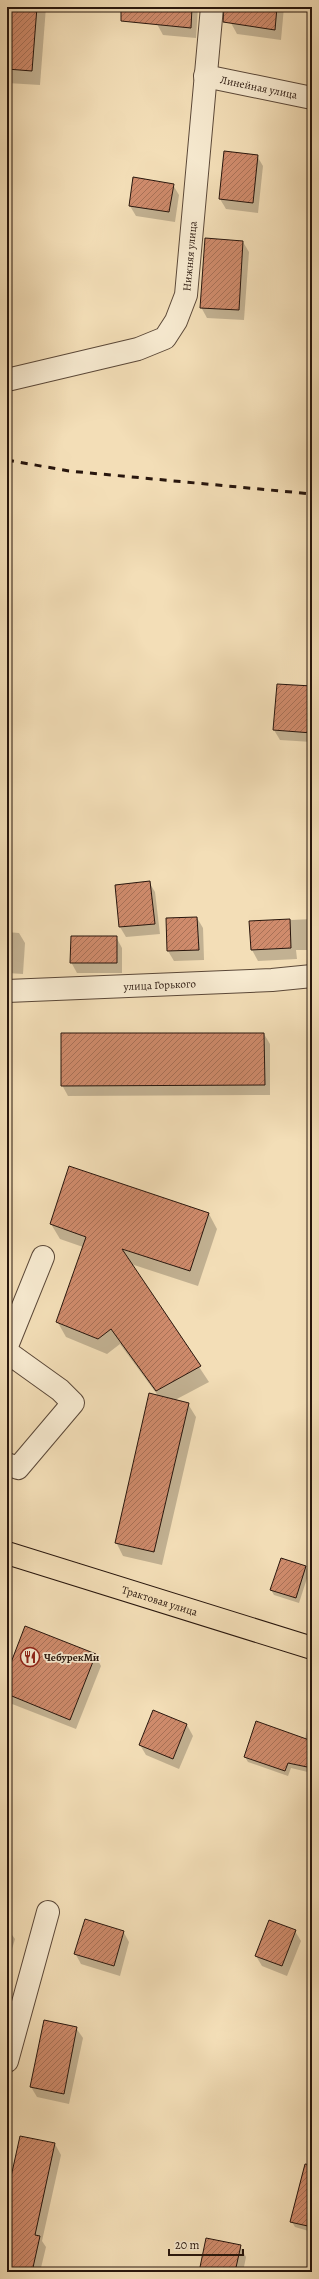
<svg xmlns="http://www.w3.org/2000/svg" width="319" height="2279" viewBox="0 0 319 2279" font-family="Alegreya,serif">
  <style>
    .shadow { fill: #0003 }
    .building { fill: url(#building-hatch); stroke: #28160d }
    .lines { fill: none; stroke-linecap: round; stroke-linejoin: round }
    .minor-casing { stroke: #5b4838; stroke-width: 24 }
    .highway-casing { stroke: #28160d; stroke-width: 24 }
    .minor { stroke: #f7ead0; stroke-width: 22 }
    .highway { stroke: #f3deb7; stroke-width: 22 }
    .rail { stroke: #28160d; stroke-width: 3; stroke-dasharray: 7 7; stroke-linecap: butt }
    .labels { text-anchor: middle; stroke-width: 3.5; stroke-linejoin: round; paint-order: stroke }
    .street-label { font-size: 11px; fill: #28160d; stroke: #f7ead0 }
    .poi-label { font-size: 11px; font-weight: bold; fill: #28160d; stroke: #f7ead0; text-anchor: start }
  </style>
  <defs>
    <pattern id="building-hatch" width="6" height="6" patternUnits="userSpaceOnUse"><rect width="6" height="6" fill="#cf8b6c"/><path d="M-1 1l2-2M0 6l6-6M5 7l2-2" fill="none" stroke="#a87157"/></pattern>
  </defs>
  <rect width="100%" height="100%" fill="#f3deb7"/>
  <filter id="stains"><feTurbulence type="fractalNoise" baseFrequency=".005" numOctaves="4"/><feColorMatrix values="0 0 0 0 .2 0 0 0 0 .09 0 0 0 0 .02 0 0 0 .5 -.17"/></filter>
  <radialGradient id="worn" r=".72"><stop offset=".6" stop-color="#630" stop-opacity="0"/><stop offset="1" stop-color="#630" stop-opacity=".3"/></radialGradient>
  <g class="shadow">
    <path d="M7,7H46L40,85L7,83Z"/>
    <path d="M158,7H198L196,38L163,35L157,24Z"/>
    <path d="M233,7H284L281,40L237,34L231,23Z"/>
    <path d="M257,156L263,166L258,213L226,209L220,199Z"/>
    <path d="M312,169V192L310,189Z"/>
    <path d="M173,185L179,195L175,222L136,216L130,206Z"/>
    <path d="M243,242L249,252L244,320L207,318L201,307Z"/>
    <path d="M312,687V742L280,740L274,730Z"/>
    <path d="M149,882L155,892L160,934L126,937L120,927L116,886Z"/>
    <path d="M197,918L203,928L204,960L174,961L168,951Z"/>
    <path d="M312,919V950H296L297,959L258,961L252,950L250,922Z"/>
    <path d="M7,932L19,933L25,943L23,974L7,973Z"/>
    <path d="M116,937L122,948V973H77L71,962Z"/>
    <path d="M264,1034L270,1044V1095L68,1096L62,1085Z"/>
    <path d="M70,1168L209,1214L217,1229L198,1286L131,1264L209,1382L175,1400L188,1404L196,1417L162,1565L123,1556L116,1542L159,1397L120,1344L107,1354L66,1337L57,1321L83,1247L60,1239L51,1224Z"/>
    <path d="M7,1288L9,1291L7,1296Z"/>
    <path d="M305,1567L309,1572L299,1603L274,1595L271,1590Z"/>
    <path d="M95,1655L101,1666L76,1729L7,1702V1676Z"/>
    <path d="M154,1712L187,1725L193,1736L179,1769L146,1755L140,1745Z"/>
    <path d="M307,1729L312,1730V1773L291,1768L288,1776L248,1762L245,1757L305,1740Z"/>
    <path d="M7,1928L15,1939L7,1966Z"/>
    <path d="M123,1931L129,1942L120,1976L81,1964L75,1953Z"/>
    <path d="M295,1931L301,1941L287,1976L262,1966L256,1956Z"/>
    <path d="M76,2028L83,2038L69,2104L37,2097L31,2087Z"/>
    <path d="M312,2092V2112L309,2107Z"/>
    <path d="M55,2144L61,2155L42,2241L46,2247L40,2272H7V2200Z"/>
    <path d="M312,2190V2232L295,2227L292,2222Z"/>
    <path d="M240,2246L246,2257L243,2272H200Z"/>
  </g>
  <g class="building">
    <path d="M7,7H37L32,71L7,69Z"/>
    <path d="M121,7H192L191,28L121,21Z"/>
    <path d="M224,7H277L275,30L223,22Z"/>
    <path d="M224,151L258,155L253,203L219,199Z"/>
    <path d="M133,177L174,184L169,212L129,206Z"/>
    <path d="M205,238L243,241L239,310L200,308Z"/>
    <path d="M277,684L312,686V733L273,730Z"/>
    <path d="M150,881L155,924L119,927L115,885Z"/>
    <path d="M197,917L199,950L167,951L166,918Z"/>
    <path d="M290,919L291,948L251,950L249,921Z"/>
    <path d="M71,936H117V963H70Z"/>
    <path d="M61,1033H264L265,1085L61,1086Z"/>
    <path d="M69,1166L209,1213L190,1271L122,1249L201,1366L156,1391L111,1329L98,1339L56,1322L86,1237L50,1224Z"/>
    <path d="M149,1393L189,1403L154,1552L115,1543Z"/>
    <path d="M281,1558L306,1566L296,1598L270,1590Z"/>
    <path d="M25,1626L96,1654L70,1720L7,1694V1673Z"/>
    <path d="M153,1710L187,1724L173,1759L139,1745Z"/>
    <path d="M256,1721L312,1741V1768L288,1763L285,1771L244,1757Z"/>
    <path d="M85,1919L124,1931L114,1966L74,1954Z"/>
    <path d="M269,1920L296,1930L282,1966L255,1956Z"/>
    <path d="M44,2020L77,2027L64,2094L30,2087Z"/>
    <path d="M20,2136L55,2143L35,2235L40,2236L32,2272H7V2195Z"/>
    <path d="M305,2164L312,2165V2227L290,2222Z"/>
    <path d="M206,2238L241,2245L235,2272H199Z"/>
  </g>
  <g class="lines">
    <g class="minor-casing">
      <g id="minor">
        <path id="s1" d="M205,76L312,98"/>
        <path id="s2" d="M7,380L138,349L165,338L176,321L186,295L212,7"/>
        <path id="s3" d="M7,991L272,980L312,976"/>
        <path d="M7,1346L43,1257"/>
        <path d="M7,1352L60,1390L73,1403L18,1468L7,1464"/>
        <path d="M7,2061L48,1912"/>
      </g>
    </g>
    <g class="highway-casing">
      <g id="highway">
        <path id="s4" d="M7,1553L312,1648"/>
      </g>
    </g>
    <use href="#minor" class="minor"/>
    <use href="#highway" class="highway"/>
    <path class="rail" d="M7,460L69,471L312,494"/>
  </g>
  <defs>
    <g id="restaurant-ring" transform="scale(1)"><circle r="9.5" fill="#f7ead0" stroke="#8f2418" stroke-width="1.5"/><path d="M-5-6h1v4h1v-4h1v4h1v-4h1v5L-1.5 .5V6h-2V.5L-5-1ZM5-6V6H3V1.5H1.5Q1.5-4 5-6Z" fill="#8f2418"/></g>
  </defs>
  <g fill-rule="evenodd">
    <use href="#restaurant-ring" x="30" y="1657"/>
  </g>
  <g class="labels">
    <g class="street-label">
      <text dy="4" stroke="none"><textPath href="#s1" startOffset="55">Линейная улица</textPath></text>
      <text dy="4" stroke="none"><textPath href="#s2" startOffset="251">Нижняя улица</textPath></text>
      <text dy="4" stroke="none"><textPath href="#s3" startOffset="153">улица Горького</textPath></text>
      <text dy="4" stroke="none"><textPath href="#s4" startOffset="160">Трактовая улица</textPath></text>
    </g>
    <g class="poi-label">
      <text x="44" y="1661">ЧебурекМи</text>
    </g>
  </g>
  <rect width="319" height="2279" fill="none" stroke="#f3deb7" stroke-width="24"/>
  <rect x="8" y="8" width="303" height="2263" fill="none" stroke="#28160d" stroke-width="2"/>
  <rect x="12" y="12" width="295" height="2255" fill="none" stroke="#28160d"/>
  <path d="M169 2249v6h74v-6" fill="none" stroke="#28160d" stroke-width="2"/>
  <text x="175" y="2249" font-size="12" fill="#28160d" stroke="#f7ead0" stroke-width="3" paint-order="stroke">20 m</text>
  <rect width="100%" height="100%" filter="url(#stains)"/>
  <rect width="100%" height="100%" fill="url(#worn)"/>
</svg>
